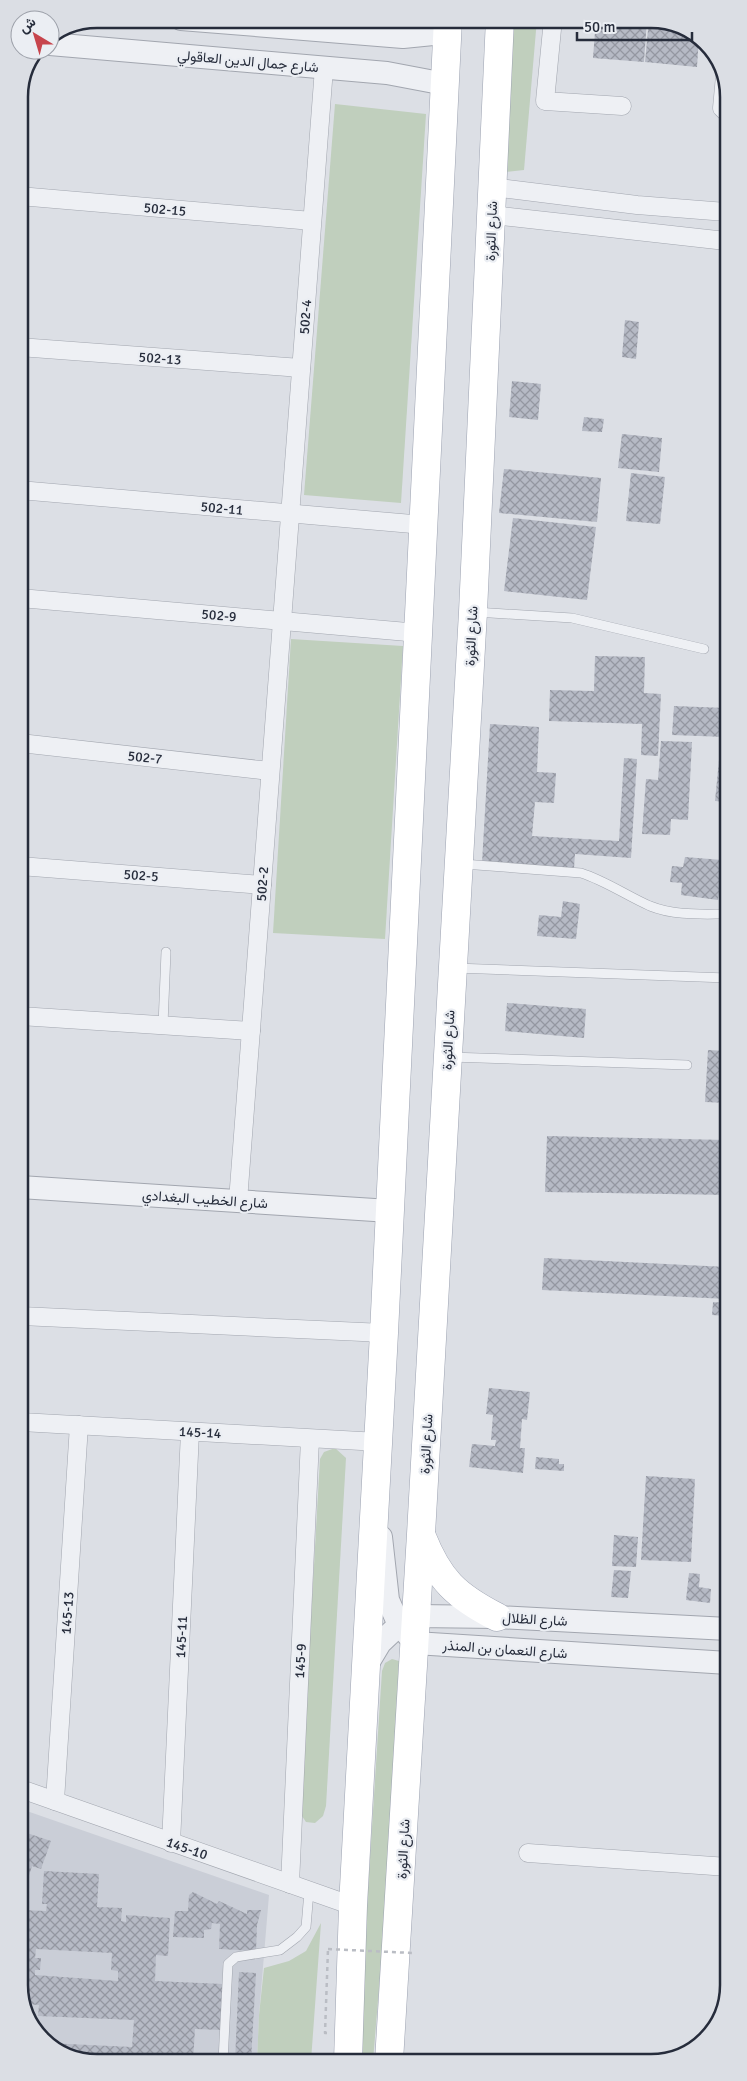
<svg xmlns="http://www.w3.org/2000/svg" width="747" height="2081" viewBox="0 0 747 2081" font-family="Signika,Vazirmatn,sans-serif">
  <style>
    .built { fill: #caced7 }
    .green { fill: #c0cfbd }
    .building { fill: url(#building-cross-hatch); fill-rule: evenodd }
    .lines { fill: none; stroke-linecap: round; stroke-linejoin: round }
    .service-casing { stroke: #a2a6af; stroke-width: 10 }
    .minor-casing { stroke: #a2a6af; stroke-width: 19 }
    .tertiary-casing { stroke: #a2a6af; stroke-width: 24 }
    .primary-casing { stroke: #9ca2b1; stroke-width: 29 }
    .path { stroke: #babdc4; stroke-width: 2.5; stroke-dasharray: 4 4; stroke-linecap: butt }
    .service { stroke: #eef0f4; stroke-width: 9 }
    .minor { stroke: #eef0f4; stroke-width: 18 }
    .tertiary { stroke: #eef0f4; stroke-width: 22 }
    .primary { stroke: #fff; stroke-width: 28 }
    .path-bridge { stroke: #babdc4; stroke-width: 2.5; stroke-dasharray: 4 4; stroke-linecap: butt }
    .labels { text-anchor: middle; stroke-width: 4.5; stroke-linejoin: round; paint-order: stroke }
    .street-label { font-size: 14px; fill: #262c3b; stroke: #ebeef3 }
    .rim { fill: none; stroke: #262c3b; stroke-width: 2.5 }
  </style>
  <defs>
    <pattern id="building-cross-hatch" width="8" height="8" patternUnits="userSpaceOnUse" patternTransform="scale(1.25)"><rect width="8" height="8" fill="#b6bac5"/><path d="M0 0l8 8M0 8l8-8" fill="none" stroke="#9497a1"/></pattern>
  </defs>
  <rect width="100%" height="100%" fill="#dcdfe5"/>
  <path class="built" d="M21,1809L269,1895L259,2015L257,2061L91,2062L49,2046L21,2005Z"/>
  <g class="green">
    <path d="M514,19H537L524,170L505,172Z"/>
    <path d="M335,104L426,114L401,503L304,495Z"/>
    <path d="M291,639L403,646L385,939L273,933Z"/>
    <path d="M335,1448L346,1458L326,1806L323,1816L315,1823L306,1822L300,1813L320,1459L324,1452Z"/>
    <path d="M392,1659L399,1661L384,1928L373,2061H357L382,1671L385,1663Z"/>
    <path d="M321,1923L311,2061H257L259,2015L264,1968L289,1961L306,1951Z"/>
  </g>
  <g class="building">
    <path d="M596,19H647L644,62L593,58Z"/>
    <path d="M649,19H656L699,37L697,67L645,62Z"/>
    <path d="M625,320L639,322L636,359L622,357Z"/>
    <path d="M512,381L541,384L538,420L509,417Z"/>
    <path d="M584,417L604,419L602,432L582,431Z"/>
    <path d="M622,434L662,438L659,472L618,468Z"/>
    <path d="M504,469L601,478L597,522L499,513Z"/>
    <path d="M631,473L665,477L660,524L626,521Z"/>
    <path d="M513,518L596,527L587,600L504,591Z"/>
    <path d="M595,656L645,657L644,693L661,694L658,756L641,755L642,724L549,721L550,690L594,691Z"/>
    <path d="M674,706L726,708V737L672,735Z"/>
    <path d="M490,724L539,727L537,772L556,773L554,803L535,802L532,836L619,841L624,758L637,759L631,858L575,854L574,868L482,863Z"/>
    <path d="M661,741L692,742L688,820L671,819L670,835L642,834L646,779L658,780Z"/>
    <path d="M720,750L726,751L727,802L715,801Z"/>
    <path d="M685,857L722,860L721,871L727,872V887L720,886L718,900L681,895L682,883L670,882L672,866L683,867Z"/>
    <path d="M563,901L580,904L576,939L537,936L539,915L561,917Z"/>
    <path d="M507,1003L586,1009L584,1038L505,1031Z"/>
    <path d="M708,1050L727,1051V1103L705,1102Z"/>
    <path d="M547,1136L727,1140V1195L545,1192Z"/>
    <path d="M544,1258L727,1267V1299L542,1290Z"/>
    <path d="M713,1302L727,1303V1316L712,1315Z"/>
    <path d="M489,1388L530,1392L527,1420L522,1419L520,1448H525L523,1473L469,1467L472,1444L495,1446L496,1440H491L493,1415L486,1414Z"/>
    <path d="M536,1457L559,1459V1464H564V1471L535,1469Z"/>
    <path d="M646,1476L695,1479L691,1562L641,1560Z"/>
    <path d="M614,1535L638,1537L636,1567L612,1566Z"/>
    <path d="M614,1570L631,1571L628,1598L611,1597Z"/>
    <path d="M689,1573L700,1574L699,1587L711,1589L710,1603L686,1600Z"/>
    <path d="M21,1831L51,1841L41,1869L32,1866L22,1898Z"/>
    <path d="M44,1871L99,1874L97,1907L122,1908L121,1921L126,1922V1915L170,1918L168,1956L156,1955L155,1981L223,1984L221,2030L195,2029L193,2062H91L49,2046L47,2043L132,2047L134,2020L38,2016L39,2005L26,2004V2011L21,2005V1973L25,1974L27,1948H21V1910L46,1911L47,1904H42ZM36,1949L112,1953L111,1970L118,1971V1981L35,1975V1970H40L41,1958H35Z"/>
    <path d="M193,1892L217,1904L219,1901L247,1914V1910H261L257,1925L256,1951L219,1949L220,1924L212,1923L211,1929L204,1930V1938L173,1937L175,1911H188L189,1895Z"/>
    <path d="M239,1972L256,1973L251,2061H235Z"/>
  </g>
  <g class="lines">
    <g class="service-casing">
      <g id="service">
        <path d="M475,612L572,618L704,649"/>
        <path d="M463,864L581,873C606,881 627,896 650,906C675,916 701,914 727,914"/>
        <path d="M455,968L727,978"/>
        <path d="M163,1025L166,952"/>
        <path d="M450,1057L687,1065"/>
        <path d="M223,2061L228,1964L236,1957L280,1950L297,1937L306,1927L309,1891"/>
      </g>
    </g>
    <g class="minor-casing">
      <g id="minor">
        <path d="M553,19L545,101L622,106"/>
        <path d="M725,76L722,108L726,112"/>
        <path d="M492,187L637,205L726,212"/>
        <path d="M19,196L312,221"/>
        <path d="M492,215L726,241"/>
        <path d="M19,347L301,368"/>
        <path d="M19,490L424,525"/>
        <path d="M20,598L419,633"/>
        <path d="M20,743L270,771"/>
        <path d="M20,866L262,885"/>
        <path d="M20,1016L251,1031"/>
        <path d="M238,1201L324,68"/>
        <path d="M21,1316L384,1333"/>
        <path d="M21,1422L379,1442"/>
        <path d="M21,1789L353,1906"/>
        <path d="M55,1801L79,1425"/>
        <path d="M171,1843L190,1432"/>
        <path d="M528,1853L728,1867"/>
        <path d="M290,1884L310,1439"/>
      </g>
    </g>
    <g class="tertiary-casing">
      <g id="tertiary">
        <path d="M181,19L403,37L433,34L447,29"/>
        <path d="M50,44L387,73L445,84"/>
        <path d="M20,1187L390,1211"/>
        <path d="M381,1537L388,1600L399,1625L415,1643L728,1663"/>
        <path d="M365,1668L380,1643L399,1625L416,1616L497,1617L728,1629"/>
      </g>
    </g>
    <g class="primary-casing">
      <g id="primary">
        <path d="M422,1537C439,1580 456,1596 497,1617"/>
        <path d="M348,2061L353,1906L384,1333L448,19"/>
        <path d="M389,2061L421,1534L473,612L500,19"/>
      </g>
    </g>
    <path class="path" d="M327,2033H325L328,1949"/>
    <use href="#service" class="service"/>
    <use href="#minor" class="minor"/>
    <use href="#tertiary" class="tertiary"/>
    <use href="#primary" class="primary"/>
    <path class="path-bridge" d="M328,1949L412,1953"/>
  </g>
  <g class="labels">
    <g class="street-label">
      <text transform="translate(248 61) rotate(5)" y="5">شارع جمال الدين العاقولي</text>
      <text transform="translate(165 209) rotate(5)" y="5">502-15</text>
      <text transform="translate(491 231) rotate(-88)" y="5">شارع الثورة</text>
      <text transform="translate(305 317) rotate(-86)" y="5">502-4</text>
      <text transform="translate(160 358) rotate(4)" y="5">502-13</text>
      <text transform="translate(222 508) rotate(5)" y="5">502-11</text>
      <text transform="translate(219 615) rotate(5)" y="5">502-9</text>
      <text transform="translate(471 636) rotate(-87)" y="5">شارع الثورة</text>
      <text transform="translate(145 757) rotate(6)" y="5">502-7</text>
      <text transform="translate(141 875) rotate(4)" y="5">502-5</text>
      <text transform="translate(262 884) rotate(-86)" y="5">502-2</text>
      <text transform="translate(448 1040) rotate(-87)" y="5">شارع الثورة</text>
      <text transform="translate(205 1199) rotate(4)" y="5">شارع الخطيب البغدادي</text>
      <text transform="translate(200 1432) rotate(3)" y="5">145-14</text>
      <text transform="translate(426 1444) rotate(-87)" y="5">شارع الثورة</text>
      <text transform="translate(67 1613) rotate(-86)" y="5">145-13</text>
      <text transform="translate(535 1619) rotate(3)" y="5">شارع الظلال</text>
      <text transform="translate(181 1637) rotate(-87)" y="5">145-11</text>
      <text transform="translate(505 1649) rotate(4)" y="5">شارع النعمان بن المنذر</text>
      <text transform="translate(300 1661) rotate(-87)" y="5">145-9</text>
      <text transform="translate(187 1848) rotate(19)" y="5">145-10</text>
      <text transform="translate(403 1849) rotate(-87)" y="5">شارع الثورة</text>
    </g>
  </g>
  <path d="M0 0H747V2081H0ZM97 28H651A69 69 0 0 1 720 97V1985A69 69 0 0 1 651 2054H97A69 69 0 0 1 28 1985V97A69 69 0 0 1 97 28Z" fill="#dbdee4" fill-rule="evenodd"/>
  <path class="rim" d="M97 28H651A69 69 0 0 1 720 97V1985A69 69 0 0 1 651 2054H97A69 69 0 0 1 28 1985V97A69 69 0 0 1 97 28Z"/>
  <g transform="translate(35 35) rotate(322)"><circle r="24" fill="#ebeef3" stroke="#9ca0a9"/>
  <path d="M0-4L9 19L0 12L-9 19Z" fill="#c7444c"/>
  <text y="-8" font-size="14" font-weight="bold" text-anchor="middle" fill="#262c3b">ش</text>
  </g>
  <path d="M577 32v8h115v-8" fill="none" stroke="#262c3b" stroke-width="2.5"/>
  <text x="584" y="32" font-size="15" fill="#262c3b" stroke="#ebeef3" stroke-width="4" paint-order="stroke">50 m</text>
</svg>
